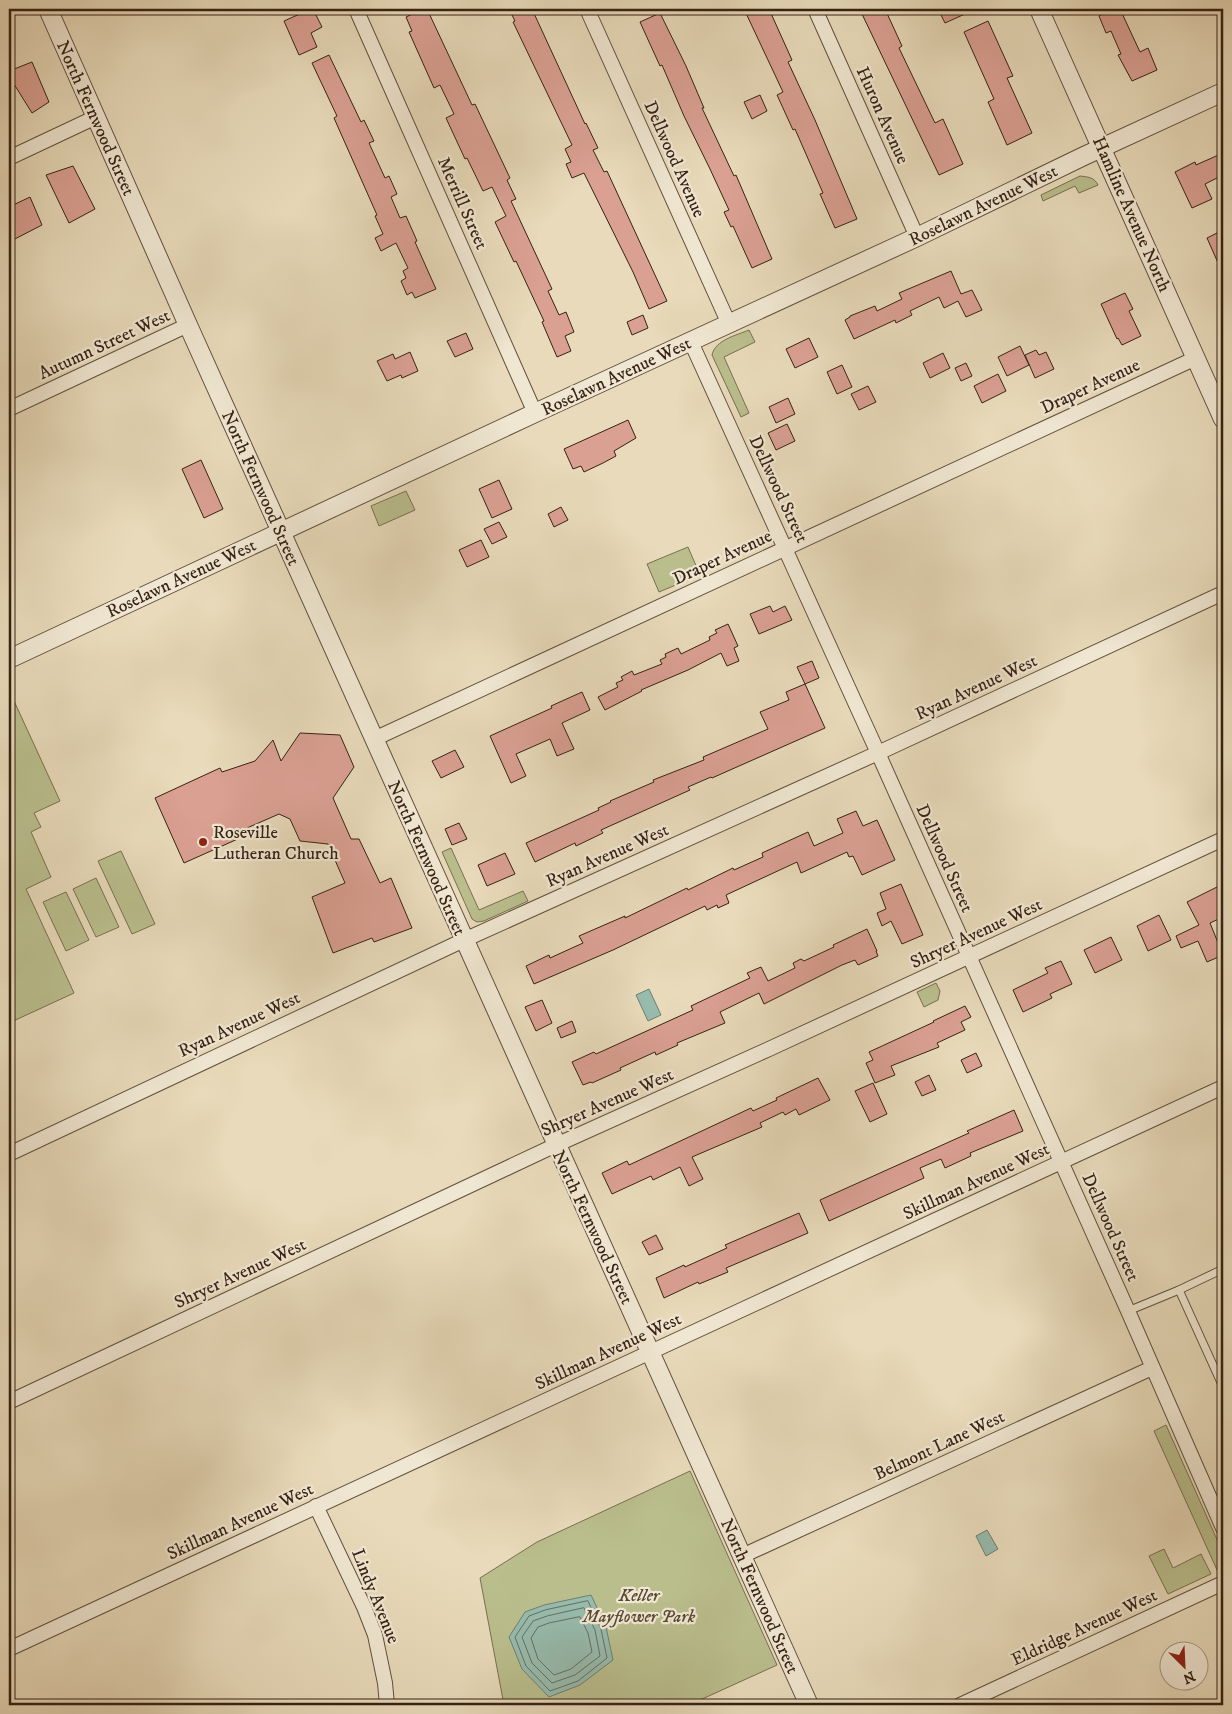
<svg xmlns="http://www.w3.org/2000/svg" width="1232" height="1714" viewBox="0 0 1232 1714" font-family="'IM FELL DW Pica',serif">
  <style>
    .green { fill: #babe8d; stroke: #787051 }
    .water { fill: #97bbad; stroke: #707e70 }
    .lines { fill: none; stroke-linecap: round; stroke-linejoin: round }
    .shore { stroke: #666e61; stroke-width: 1 }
    .building { fill: #daa092; stroke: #362215 }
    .service-casing { stroke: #62503e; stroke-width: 9 }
    .minor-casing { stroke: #62503e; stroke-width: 16 }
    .tertiary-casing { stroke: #62503e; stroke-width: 20 }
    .service { stroke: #f0e7d2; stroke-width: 7 }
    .minor { stroke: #f0e7d2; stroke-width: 14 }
    .tertiary { stroke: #f0e7d2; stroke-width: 18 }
    .poi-dot { fill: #8f2418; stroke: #f0e7d2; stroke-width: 2 }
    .labels { text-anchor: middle; stroke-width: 4.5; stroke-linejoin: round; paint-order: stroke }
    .street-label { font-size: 18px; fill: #362215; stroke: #f0e7d2 }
    .poi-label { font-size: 18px; fill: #362215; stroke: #f0e7d2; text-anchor: start }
    .park-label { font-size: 18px; font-style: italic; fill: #574933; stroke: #f0e7d2 }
  </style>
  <rect width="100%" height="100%" fill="#e8daba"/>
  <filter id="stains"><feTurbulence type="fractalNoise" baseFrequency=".004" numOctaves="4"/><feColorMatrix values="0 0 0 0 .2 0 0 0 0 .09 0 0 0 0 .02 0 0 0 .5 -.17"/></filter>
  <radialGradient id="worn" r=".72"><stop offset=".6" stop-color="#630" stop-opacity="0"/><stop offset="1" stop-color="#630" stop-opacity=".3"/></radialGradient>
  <g class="green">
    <path d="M1080,176C1088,177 1094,177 1098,185L1079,193L1075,186L1043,201L1041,195Z"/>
    <path d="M749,330L755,342L724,357L749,413L741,417L712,355C715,340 737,335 749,330Z"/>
    <path d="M406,491L415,510L379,526L371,506Z"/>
    <path d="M688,547L700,575L659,592L647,564Z"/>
    <path d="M9,690L60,801L34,813L41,827L31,832L51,877L26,889L74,993L9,1023Z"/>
    <path d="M451,848L479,910L523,891L528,901L484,921L477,922L472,919L442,852Z"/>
    <path d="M121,851L155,924L132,934L98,861Z"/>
    <path d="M96,878L119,927L96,937L73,889Z"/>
    <path d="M66,892L89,940L66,951L43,902Z"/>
    <path d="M936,983L940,991L938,1000L924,1007L917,992Z"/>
    <path d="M1166,1425L1223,1553V1568L1218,1572L1154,1431Z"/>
    <path d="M690,1471L777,1665L689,1705H504L480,1578L537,1542Z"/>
    <path d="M1164,1549L1173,1568L1201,1554L1211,1574L1168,1594L1149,1556Z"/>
  </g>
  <g class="water">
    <path d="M649,989L661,1015L648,1021L636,995Z"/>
    <path d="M987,1530L998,1549L986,1556L976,1536Z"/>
    <path d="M591,1595L606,1627L613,1660L580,1685L549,1697L522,1669L509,1637L525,1612L544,1605Z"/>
  </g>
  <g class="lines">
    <g class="shore">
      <path d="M588,1601L601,1629L607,1658L578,1681L550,1691L526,1666L515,1637L529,1616L545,1610Z"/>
      <path d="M584,1608L595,1630L600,1656L575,1675L552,1683L532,1663L522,1637L533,1621L547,1616Z"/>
      <path d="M580,1617L588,1633L592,1652L571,1669L554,1675L538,1659L531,1638L538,1627L549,1623Z"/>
    </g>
  </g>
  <g class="building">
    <path d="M311,9H313L322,27L311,33L317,47L299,55L284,21Z"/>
    <path d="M423,9H427L472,105L475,104L510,178L507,180L516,199L511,201L552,289L548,291L559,315L566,312L574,332L565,336L571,351L557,357L542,322L544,321L516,261L514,262L495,222L506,216L492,187L483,191L467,158L465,159L446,118L454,114L440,85L434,88L409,32L412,31L406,17Z"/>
    <path d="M509,9H532L585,124L586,123L598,148L593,150L604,172L607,171L667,301L649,309L633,272L584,173L572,178L566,164L571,162L565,149L572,145L513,22L515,21Z"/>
    <path d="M744,9H769L792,60L788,62L815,120L857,219L835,228L820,194L823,193L795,129L793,130L777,95L783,92Z"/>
    <path d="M872,9H885L902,46L899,48L935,123L943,119L963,164L939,175L862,14Z"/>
    <path d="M938,9H976L945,23Z"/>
    <path d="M1098,9H1120L1140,52L1148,48L1157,70L1132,81L1118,55L1121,54L1111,31L1106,33L1099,16L1101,15Z"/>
    <path d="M660,13L686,66L704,108H702L734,176L736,175L772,259L752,268L733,226L731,227L724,212L729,210L710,169L684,116L662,65L660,66L640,22Z"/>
    <path d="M988,21L1013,76L1007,78L1032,133L1007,145L988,102L994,99L964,32Z"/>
    <path d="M329,55L361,122L364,120L374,141L369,143L385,178L389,176L397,194L391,197L400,218L406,216L417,241L415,242L436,289L415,298L412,292L407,295L401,281L406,278L403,271L408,268L396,243L381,251L375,238L383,234L375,216L377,215L334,118L337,116L312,63Z"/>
    <path d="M32,62L49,102L32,113L9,76V71Z"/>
    <path d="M760,95L767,111L752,119L744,102Z"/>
    <path d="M1223,153V175L1205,184L1212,199L1192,208L1175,172L1195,162L1196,165Z"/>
    <path d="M73,166L95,209L69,223L46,175Z"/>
    <path d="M30,197L42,225L9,242V207Z"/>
    <path d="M1223,230V274L1207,238Z"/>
    <path d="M951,271L961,294L972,290L982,310L966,317L958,301L944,308L939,297L910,311L912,315L896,323L895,320L854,339L845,320L850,317V316L875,306L877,311L902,299L899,293Z"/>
    <path d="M1125,293L1133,309L1129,311L1141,336L1122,345L1118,338L1117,339L1101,304Z"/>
    <path d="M643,315L648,328L632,335L627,322Z"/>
    <path d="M466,333L473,349L455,357L447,341Z"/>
    <path d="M809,338L818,357L795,368L786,349Z"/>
    <path d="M1020,346L1029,365L1007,376L998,357Z"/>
    <path d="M1036,350L1039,355L1046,352L1054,369L1035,378L1025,355Z"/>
    <path d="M410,352L418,371L402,378L401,375L387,381L377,361L393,354L395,359Z"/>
    <path d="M943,353L950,368L930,378L923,363Z"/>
    <path d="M966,363L972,376L961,381L955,368Z"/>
    <path d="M842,365L852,387L837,394L827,372Z"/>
    <path d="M998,374L1006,391L982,403L974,386Z"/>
    <path d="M868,386L876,402L859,410L851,394Z"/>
    <path d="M788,398L795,414L776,423L769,407Z"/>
    <path d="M628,420L636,438L614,451L616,456L603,463L584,472L581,466L573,469L564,449Z"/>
    <path d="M787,424L795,441L776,450L768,433Z"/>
    <path d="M201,460L223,509L204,518L182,469Z"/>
    <path d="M499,480L512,509L492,518L479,489Z"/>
    <path d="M561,507L568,520L554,527L548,514Z"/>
    <path d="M499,522L507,537L492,544L484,529Z"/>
    <path d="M481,540L489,557L467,567L459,550Z"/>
    <path d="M770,606L773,612L785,606L792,620L759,634L750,614Z"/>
    <path d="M728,624L738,646L734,648L739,661L727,666L721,653L688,670L641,690L642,691L605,710L598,697L618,687L616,683L623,680L621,677L632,671L634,675L662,664L660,660L666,657L665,654L678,648L681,654L710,640L709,637L717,633L715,630Z"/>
    <path d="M812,661L819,678L805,684L825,728L712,778L711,777L688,787L690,790L601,830L603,833L576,846L575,843L535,862L526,843L599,810L598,808L611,802L610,801L654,782L653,780L704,760L703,757L768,729L760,712L789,700L786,692L805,684L797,667Z"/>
    <path d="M582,692L590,710L562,723L574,749L557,756L550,739L516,754L526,776L511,783L490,736L552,708L551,706Z"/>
    <path d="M300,733L340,735L354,767L333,798L351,839H359L380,883L391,878L412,928L374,942L372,938L333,953L312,897L345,883L328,844L300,841L290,819L279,814L247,828L249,834L184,863L155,798L220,768L222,772L255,761L273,740L281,761Z"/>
    <path d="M455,750L464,767L441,778L432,761Z"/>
    <path d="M856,811L863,826L877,820L895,860L862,875L853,856L849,857L847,852L801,873L797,862L726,895L729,903L718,908L717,905L707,910L705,906L613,950L534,984L526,966L549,955L550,958L583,943L579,936L625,916V918L687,888L688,890L733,868L734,870L763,857L762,853L808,832L814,846L843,833L837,819Z"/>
    <path d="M459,823L467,839L452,845L445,829Z"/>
    <path d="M505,853L515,874L487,886L478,865Z"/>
    <path d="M901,884L923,935L902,944L891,921L882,926L877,913L886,909L880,893Z"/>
    <path d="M1223,884V917L1210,923L1223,955L1207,962L1198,941L1181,948L1176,936L1199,925L1187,902Z"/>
    <path d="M1159,915L1171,940L1148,951L1137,926Z"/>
    <path d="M867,929L877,951H876L878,956L858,965L855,960L842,965L764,1004L759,993L720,1012L725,1023L677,1043L678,1045L656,1055L655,1052L620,1068L621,1070L592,1083L591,1082L583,1085L572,1062L594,1052L596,1054L693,1010L691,1006L750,978L747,973L761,967L768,981L795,968L793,963L801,959L804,961L834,947L833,945Z"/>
    <path d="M1111,937L1122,960L1095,973L1084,950Z"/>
    <path d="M1061,961L1072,984L1050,994L1052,998L1023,1012L1013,990L1048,973L1045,968Z"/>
    <path d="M542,1000L552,1023L536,1031L525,1007Z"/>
    <path d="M965,1006L971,1017L961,1022L965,1030L937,1043L939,1047L891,1066L895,1075L875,1083L866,1063L873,1060L869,1052L934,1022L933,1021Z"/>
    <path d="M572,1021L576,1032L561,1038L557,1028Z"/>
    <path d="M976,1053L982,1066L967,1073L961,1060Z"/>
    <path d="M929,1075L936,1090L922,1096L915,1082Z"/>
    <path d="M818,1078L830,1100L799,1115L796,1109L785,1115L783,1112L760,1123L762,1127L692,1157L703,1179L689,1186L680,1167L653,1180L651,1176L612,1194L602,1173L627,1161L629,1165L751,1108L753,1111L777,1100L776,1098Z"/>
    <path d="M873,1083L887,1114L870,1122L855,1091Z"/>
    <path d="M1014,1110L1023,1131L970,1153L971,1156L945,1168L941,1159L920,1168L924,1178L829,1221L820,1200L969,1133L967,1131Z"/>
    <path d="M799,1213L808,1233L726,1268L728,1272L699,1284L698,1282L664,1298L656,1278L684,1265L685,1267L727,1248L725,1245Z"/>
    <path d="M656,1235L663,1249L649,1255L642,1242Z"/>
  </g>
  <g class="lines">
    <g class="service-casing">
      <g id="service">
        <path d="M1179,1290L1223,1387"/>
        <path d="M1128,1311L1179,1290L1223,1269"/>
      </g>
    </g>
    <g class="minor-casing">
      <g id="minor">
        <path d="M356,9L535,413"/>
        <path d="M587,9L729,324"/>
        <path d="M815,9L917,237"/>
        <path d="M9,158L96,117"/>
        <path d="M691,342L878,753L1128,1311L1223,1528"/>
        <path d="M9,409L188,325"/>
        <path d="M374,739L1196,358"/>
        <path d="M9,1154L464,940L878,753L1223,593"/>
        <path d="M9,1402L556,1145L769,1049L1223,839"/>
        <path d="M316,1506L364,1607L375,1635L385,1683L387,1705"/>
        <path d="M742,1556L1152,1368"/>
        <path d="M9,1649L1223,1087"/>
        <path d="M960,1705L1223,1583"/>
      </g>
    </g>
    <g class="tertiary-casing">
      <g id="tertiary">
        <path d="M48,9L188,325L809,1705"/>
        <path d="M1039,9L1223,419"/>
        <path d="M9,659L535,413L917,237L1084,156L1223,92"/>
      </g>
    </g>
    <use href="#service" class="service"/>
    <use href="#minor" class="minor"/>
    <use href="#tertiary" class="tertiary"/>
  </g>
  <circle class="poi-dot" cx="203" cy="842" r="5"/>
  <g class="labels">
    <g class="street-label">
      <text transform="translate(883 115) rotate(66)" y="6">Huron Avenue</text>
      <text transform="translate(96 118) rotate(66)" y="6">North Fernwood Street</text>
      <text transform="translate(675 159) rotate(66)" y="6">Dellwood Avenue</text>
      <text transform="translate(463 203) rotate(66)" y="6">Merrill Street</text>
      <text transform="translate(983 205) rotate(-26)" y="6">Roselawn Avenue West</text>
      <text transform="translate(1132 214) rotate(66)" y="6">Hamline Avenue North</text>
      <text transform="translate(104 344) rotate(-25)" y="6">Autumn Street West</text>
      <text transform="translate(616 376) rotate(-25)" y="6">Roselawn Avenue West</text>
      <text transform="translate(1090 386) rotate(-25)" y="6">Draper Avenue</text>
      <text transform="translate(261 488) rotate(66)" y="6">North Fernwood Street</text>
      <text transform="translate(779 489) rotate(65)" y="6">Dellwood Street</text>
      <text transform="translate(722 557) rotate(-25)" y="6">Draper Avenue</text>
      <text transform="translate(181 578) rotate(-25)" y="6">Roselawn Avenue West</text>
      <text transform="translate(976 687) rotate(-25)" y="6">Ryan Avenue West</text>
      <text transform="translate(607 855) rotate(-24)" y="6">Ryan Avenue West</text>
      <text transform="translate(427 858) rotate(66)" y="6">North Fernwood Street</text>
      <text transform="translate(945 858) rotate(66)" y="6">Dellwood Street</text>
      <text transform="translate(976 933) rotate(-25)" y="6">Shryer Avenue West</text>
      <text transform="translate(239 1024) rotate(-25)" y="6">Ryan Avenue West</text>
      <text transform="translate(607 1102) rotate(-24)" y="6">Shryer Avenue West</text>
      <text transform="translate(976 1181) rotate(-25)" y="6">Skillman Avenue West</text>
      <text transform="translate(593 1227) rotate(65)" y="6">North Fernwood Street</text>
      <text transform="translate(1111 1227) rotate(66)" y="6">Dellwood Street</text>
      <text transform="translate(240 1273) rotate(-25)" y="6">Shryer Avenue West</text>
      <text transform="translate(608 1351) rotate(-25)" y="6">Skillman Avenue West</text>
      <text transform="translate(939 1445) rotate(-25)" y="6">Belmont Lane West</text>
      <text transform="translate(240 1521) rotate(-25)" y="6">Skillman Avenue West</text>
      <text transform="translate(376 1596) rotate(68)" y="6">Lindy Avenue</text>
      <text transform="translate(760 1596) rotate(66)" y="6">North Fernwood Street</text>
      <text transform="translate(1084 1627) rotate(-25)" y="6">Eldridge Avenue West</text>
    </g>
    <g class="poi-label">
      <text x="213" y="838">Roseville<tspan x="213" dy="21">Lutheran Church</tspan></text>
    </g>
    <g class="park-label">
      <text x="639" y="1601">Keller<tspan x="639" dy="21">Mayflower Park</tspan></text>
    </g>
  </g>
  <rect width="1232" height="1714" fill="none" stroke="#e8daba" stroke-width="30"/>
  <rect x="10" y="10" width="1212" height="1694" fill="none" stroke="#362215" stroke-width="2.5"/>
  <rect x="15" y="15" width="1202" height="1684" fill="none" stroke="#362215"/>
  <g transform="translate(1184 1666) rotate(156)"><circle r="24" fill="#f0e7d2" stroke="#a69886"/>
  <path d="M0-4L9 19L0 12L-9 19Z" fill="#8f2418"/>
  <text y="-8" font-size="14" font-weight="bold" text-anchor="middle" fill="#362215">N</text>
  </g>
  <rect width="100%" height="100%" filter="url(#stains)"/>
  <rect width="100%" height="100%" fill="url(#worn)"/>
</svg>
